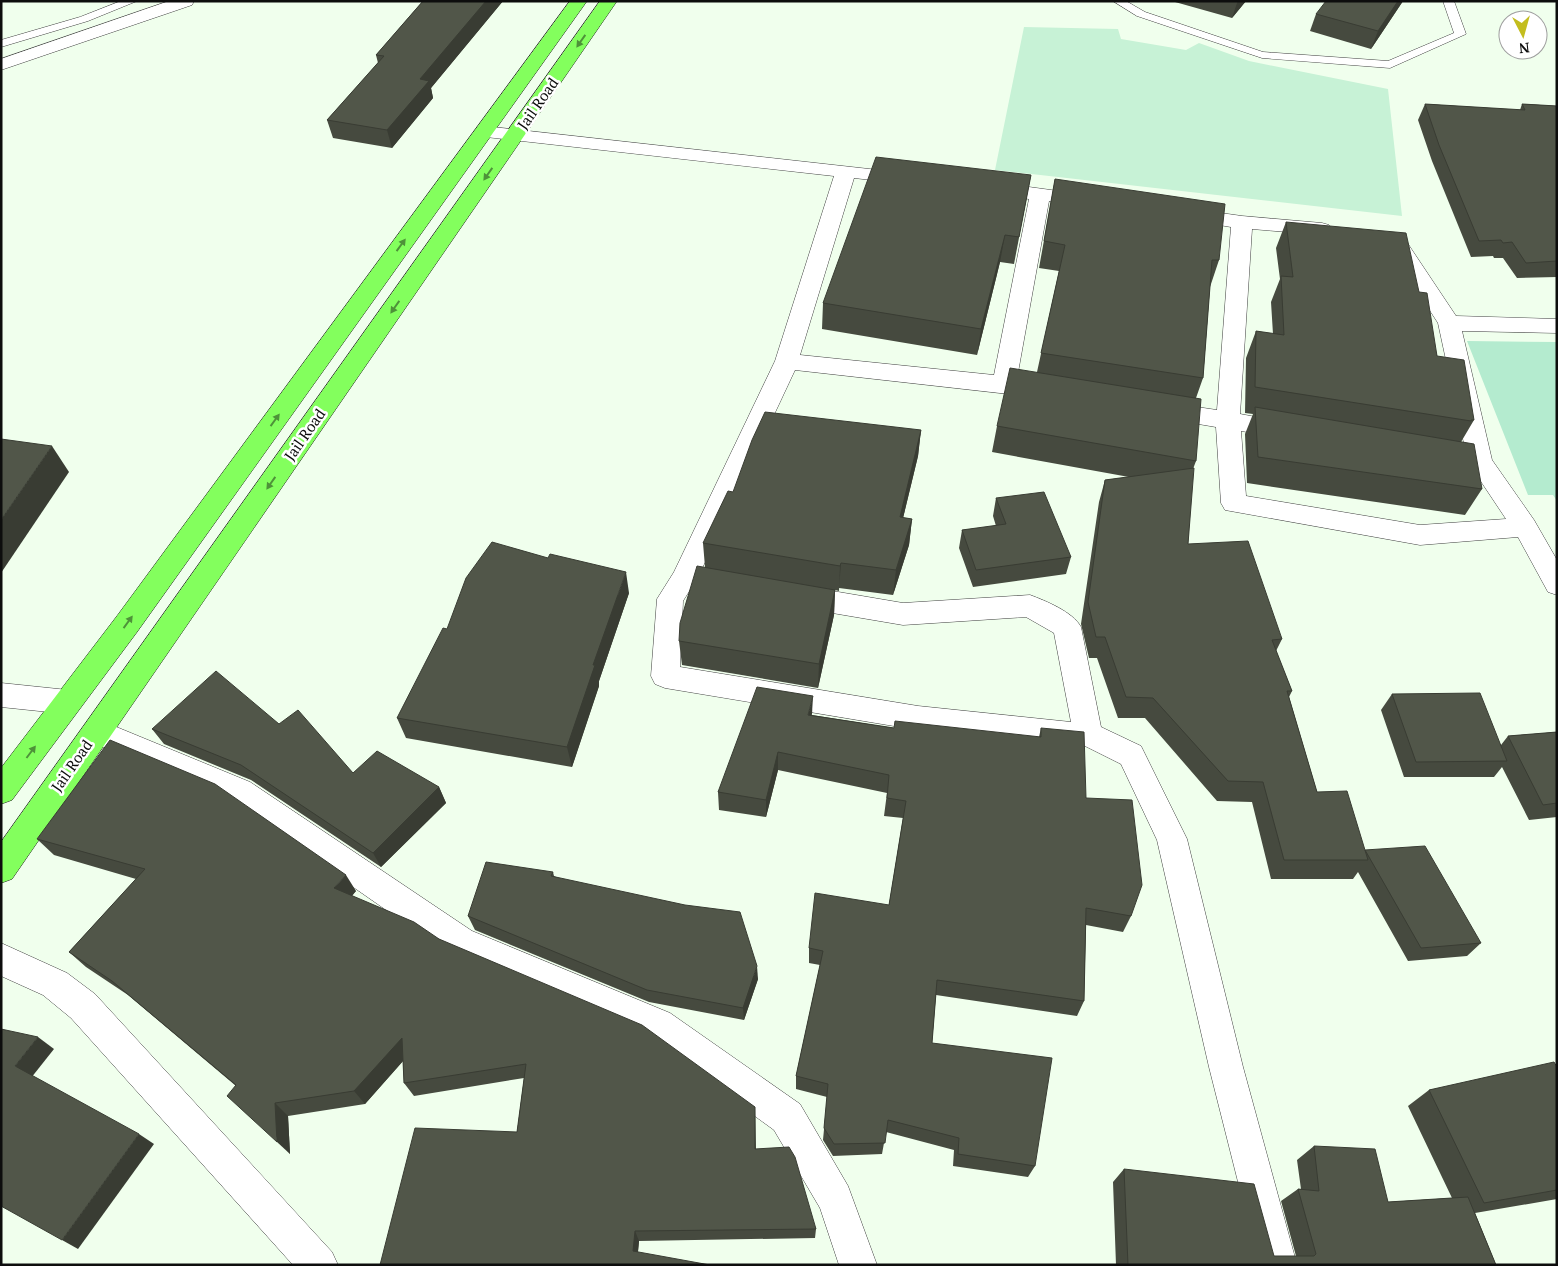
<svg xmlns="http://www.w3.org/2000/svg" width="1558" height="1266" viewBox="0 0 1558 1266" font-family="'PT Serif',serif">
  <style>
    .green { fill: #b4ebcf }
    .pitch { fill: #c7f2d6 }
    .lines { fill: none; stroke-linecap: round; stroke-linejoin: round }
    .lane-casing { stroke: #404040; stroke-width: 1 }
    .street-casing { stroke: #404040; stroke-width: 1 }
    .primary-casing { stroke: #1e1e1e; stroke-width: 1 }
    .lane { fill: #fff; fill-rule: evenodd }
    .street { fill: #fff; fill-rule: evenodd }
    .primary { fill: #83ff5d; fill-rule: evenodd }
    .wall { fill: #464a3f }
    .shaded-wall { fill: #393c33 }
    .building { fill: #515649; stroke: #393c33 }
    .oneway { fill: #4e9239 }
    .labels { text-anchor: middle; stroke-width: 5; stroke-linejoin: round; paint-order: stroke }
    .street-label { font-size: 15px; fill: #0d0d0d; stroke: #fff }
  </style>
  <rect width="100%" height="100%" fill="#f0ffed"/>
  <path class="green" d="M1467,341L1557,342V501L1553,495H1528Z"/>
  <path class="pitch" d="M1024,27L1118,29L1121,39L1186,50L1199,43L1249,61L1388,89L1402,216L995,170Z"/>
  <g class="lines">
    <g class="lane-casing">
      <g id="lane">
        <path d="M121,1H137L88,21L1,47V40L80,17Z"/>
        <path d="M1113,1H1126L1145,12L1263,52L1388,61L1454,33L1443,1H1454L1466,34L1390,68L1262,58L1137,16Z"/>
      </g>
    </g>
    <g class="street-casing">
      <g id="street">
        <path d="M169,1H194L192,5L1,70V59Z"/>
        <path d="M484,126L914,174L917,178L914,182L907,184L854,178L800,355L994,375L1029,199L985,192L982,188L985,184L992,182L1095,196L1098,200L1095,204L1088,206L1049,201L1017,378L1052,384L1056,390L1052,396L1044,398L795,370L698,577L683,601L680,667L918,706L1071,722L1054,633L1026,617L903,625L797,607L787,603L784,596L787,589L797,585L903,603L1030,595C1046,601 1073,612 1081,627L1101,727L1141,746L1187,839L1243,1067L1297,1265H1259L1209,1067L1157,840L1121,764L1085,746H1060L918,730L665,688L655,684L651,676L657,599L674,572L775,361L834,176L477,136L474,132L477,128Z"/>
        <path d="M1185,208L1242,216L1322,223L1329,225L1332,229L1329,233L1322,235L1252,229L1240,414L1294,424L1297,430L1294,436L1285,438L1241,431L1246,496L1420,525L1506,519L1468,462L1438,323L1384,240L1388,235L1395,234L1402,235L1456,316L1557,319V333L1462,331L1492,460L1534,520L1557,560V595L1548,592L1518,537L1420,545L1225,510L1221,503L1216,427L1163,418L1155,416L1151,410L1155,404L1163,402L1217,410L1231,227L1178,218L1175,214L1178,210Z"/>
        <path d="M1,683L68,690L78,694L82,702L78,710L68,714L1,707Z"/>
        <path d="M97,719L250,782L472,931L670,1013L800,1104L848,1186L877,1265H839L820,1208L774,1130L646,1037L448,953L228,800L87,740L82,731L87,722Z"/>
        <path d="M1,943L67,973L95,994L332,1252L338,1265H293L71,1018L43,995L1,976Z"/>
      </g>
    </g>
    <g class="primary-casing">
      <g id="primary">
        <path d="M570,1H587L137,632L12,800L1,804V768L117,616Z"/>
        <path d="M600,1H617L12,879L1,883V842Z"/>
      </g>
    </g>
    <use href="#lane" class="lane"/>
    <use href="#street" class="street"/>
    <use href="#primary" class="primary"/>
  </g>
  <g class="wall">
    <path d="M423,1H503L431,88L433,98L392,148L333,138L327,120L378,63L376,55Z"/>
    <path d="M1175,1H1246L1232,18L1175,2Z"/>
    <path d="M1403,1L1371,49L1310,31L1316,14Z"/>
    <path d="M1425,104L1520,110L1522,104L1557,106V277L1517,278L1503,258H1494L1493,256L1471,257L1432,161L1418,120Z"/>
    <path d="M1031,175L1014,264L1000,262L977,355L822,329L823,303Z"/>
    <path d="M1055,179L1219,260L1210,287L1203,378L1196,398V461L1193,469L1188,544L1282,639L1276,651L1292,691L1289,697L1317,792L1365,851V850L1481,943L1467,956L1408,961L1358,872L1353,879H1271L1252,802L1217,801L1145,718H1118L1097,658H1089L1081,624L1099,502L1105,480L1129,477L992,452L997,426L1037,372L1059,271L1039,268Z"/>
    <path d="M1286,222L1419,292L1437,356L1474,420L1461,442L1482,489L1465,515L1247,483L1245,434L1253,414L1245,413L1246,358L1256,331L1273,334L1271,302L1280,279L1276,248Z"/>
    <path d="M921,430L918,456L903,518L912,519L909,545L893,595L839,588V591L835,590L834,615L818,688L682,665L679,641L705,567L703,543Z"/>
    <path d="M996,498L1071,557L1066,574L973,587L959,548L962,530L996,526L993,516Z"/>
    <path d="M629,593L599,681V686L572,767L406,738L397,718L447,629Z"/>
    <path d="M1392,694L1501,745L1508,736L1557,732V817L1529,820L1502,767L1494,777H1404L1381,710Z"/>
    <path d="M812,715L894,728L1039,737L1041,728L1086,798L1131,916L1123,932L1086,925L1084,1001L1077,1016L936,995L932,1043L1035,1166L1028,1177L953,1166L954,1150L886,1132L882,1154L833,1156L823,1140L827,1097L796,1089V1076L820,965L809,963V948L889,905L903,818L884,816L887,793L778,770L766,817L719,810L718,792Z"/>
    <path d="M279,724L353,773L439,787L446,803L381,867L251,780L164,744L152,729Z"/>
    <path d="M37,839L356,891L352,896L439,939L755,1107L756,1149L816,1229L815,1238L639,1241L638,1252L380,1265L517,1132L524,1078L414,1096L404,1083L403,1061L365,1104L288,1116L290,1154L236,1086L128,995L86,967L69,952L136,879L54,855Z"/>
    <path d="M553,872L554,876L758,979L744,1020L649,1002L475,930L468,916Z"/>
    <path d="M1557,1067V1199L1475,1213L1496,1265H1116L1113,1182L1124,1169L1274,1256H1296L1281,1201L1298,1189H1301L1297,1160L1314,1146L1388,1202L1452,1198L1408,1106L1429,1090Z"/>
  </g>
  <g class="shaded-wall">
    <path d="M486,1H503L431,88L433,98L392,148L387,130L420,79Z"/>
    <path d="M1238,1H1246L1232,18L1237,3Z"/>
    <path d="M1398,1H1403L1371,49L1378,31Z"/>
    <path d="M1005,235L1000,262L977,355L981,329Z"/>
    <path d="M921,430L918,456L897,543L900,517Z"/>
    <path d="M52,446L69,472L1,573V520Z"/>
    <path d="M912,519L909,545L893,595L896,570Z"/>
    <path d="M841,563L839,588V591L840,566Z"/>
    <path d="M626,572L629,593L599,681V686L572,767L567,747L593,665Z"/>
    <path d="M835,590L834,615L818,688L819,664Z"/>
    <path d="M813,696L812,714L808,733V715Z"/>
    <path d="M778,752V770L766,817V800Z"/>
    <path d="M439,787L446,803L381,867L373,853Z"/>
    <path d="M346,875L356,891L344,904L334,888Z"/>
    <path d="M757,966L758,979L744,1020L743,1008Z"/>
    <path d="M38,1037L54,1049L31,1078L15,1066Z"/>
    <path d="M402,1038L411,1052L365,1104L354,1091Z"/>
    <path d="M275,1103L288,1116L290,1154L277,1142Z"/>
    <path d="M139,1134L154,1144L78,1249L62,1240Z"/>
    <path d="M635,1231L639,1241L637,1260L633,1251Z"/>
  </g>
  <g class="building">
    <path d="M423,1H486L420,79L429,81L387,130L327,120L384,56L376,55Z"/>
    <path d="M1326,1H1398L1378,31L1316,14Z"/>
    <path d="M1425,104L1525,110L1522,104L1557,106V261L1526,263L1512,242L1503,243L1501,240L1479,241L1439,145Z"/>
    <path d="M876,157L1031,175L1019,237L1005,235L981,329L823,303Z"/>
    <path d="M1055,179L1225,204L1219,260H1212L1203,378L1041,353L1065,245L1044,241Z"/>
    <path d="M1286,222L1406,233L1419,292L1427,293L1437,356L1464,360L1474,420H1471V421L1255,387L1256,331L1284,335L1281,276L1293,277Z"/>
    <path d="M1010,368L1201,399L1196,461L997,426Z"/>
    <path d="M1255,407L1474,444L1482,489L1258,457Z"/>
    <path d="M765,412L921,430L900,517L912,519L896,570L841,563L840,566L703,543L728,491L733,492L752,440Z"/>
    <path d="M1,439L52,446L1,520Z"/>
    <path d="M1194,468L1188,544L1248,541L1282,639L1272,640L1292,691H1287L1317,792L1347,791L1368,860H1284L1263,782L1228,781L1153,698L1126,697L1105,637H1096L1088,602L1105,480Z"/>
    <path d="M1044,492L1071,557L976,570L962,530L1006,524L996,498Z"/>
    <path d="M492,542L548,558L550,554L626,572L593,665H595L567,747L397,718L443,628L447,629L466,578Z"/>
    <path d="M697,566L835,590L819,664L679,641L680,623Z"/>
    <path d="M216,671L279,724L298,710L353,773L377,751L439,787L373,853L241,765L152,729Z"/>
    <path d="M757,687L813,696L808,715L894,728L895,721L1041,737V728L1084,732L1086,798L1132,800L1142,885L1131,916L1086,908L1084,1001L937,980L932,1043L1052,1058L1035,1166L958,1154L959,1138L888,1120L885,1143L834,1144L824,1128L828,1084L796,1076L823,951L809,948L815,893L889,905L906,801L887,798L889,775L778,752L766,800L718,792Z"/>
    <path d="M1480,693L1507,761L1416,762L1392,694Z"/>
    <path d="M1557,732V803L1543,805L1508,736Z"/>
    <path d="M110,740L215,784L346,875L334,888L414,922L439,939L642,1025L755,1107V1149L789,1147L795,1157L816,1229L635,1231L633,1251L710,1265H380L415,1128L517,1132L526,1064L404,1083L402,1038L354,1091L275,1103L277,1142L227,1096L236,1085L112,981L69,952L145,869L37,839Z"/>
    <path d="M1425,846L1481,943L1421,948L1365,850Z"/>
    <path d="M486,862L553,872L551,876L685,905L740,912L757,966L743,1008L647,990L468,916Z"/>
    <path d="M1,1029L38,1037L15,1066L139,1134L62,1240L1,1206Z"/>
    <path d="M1554,1062L1557,1067V1190L1484,1203L1429,1090Z"/>
    <path d="M1314,1146L1375,1149L1388,1202L1468,1197L1496,1265H1128L1124,1169L1254,1184L1274,1256H1314L1316,1254L1298,1189L1319,1191Z"/>
  </g>
  <defs><path id="oneway-solid" d="M-6-.8H1V-3.2L6.5 0L1 3.2V.8H-6Z" transform="scale(1.25)"/></defs>
  <g class="oneway">
    <use href="#oneway-solid" transform="translate(581 41) rotate(125)"/>
    <use href="#oneway-solid" transform="translate(488 174) rotate(125)"/>
    <use href="#oneway-solid" transform="translate(401 245) rotate(-54)"/>
    <use href="#oneway-solid" transform="translate(395 307) rotate(125)"/>
    <use href="#oneway-solid" transform="translate(275 420) rotate(-54)"/>
    <use href="#oneway-solid" transform="translate(271 483) rotate(125)"/>
    <use href="#oneway-solid" transform="translate(128 622) rotate(-54)"/>
    <use href="#oneway-solid" transform="translate(31 752) rotate(-53)"/>
  </g>
  <g class="labels">
    <g class="street-label">
      <text transform="translate(538 104) rotate(-55)" y="5">Jail Road</text>
      <text transform="translate(305 435) rotate(-55)" y="5">Jail Road</text>
      <text transform="translate(72 766) rotate(-55)" y="5">Jail Road</text>
    </g>
  </g>
  <rect width="1558" height="1266" fill="none" stroke="#0d0d0d" stroke-width="5"/>
  <g transform="translate(1523 35) rotate(174)"><circle r="24" fill="#ffffff" stroke="#9e9e9e"/>
  <path d="M0-4L9 19L0 12L-9 19Z" fill="#c3bd1e"/>
  <text y="-8" font-size="14" font-weight="bold" text-anchor="middle" fill="#0d0d0d">N</text>
  </g>
</svg>
